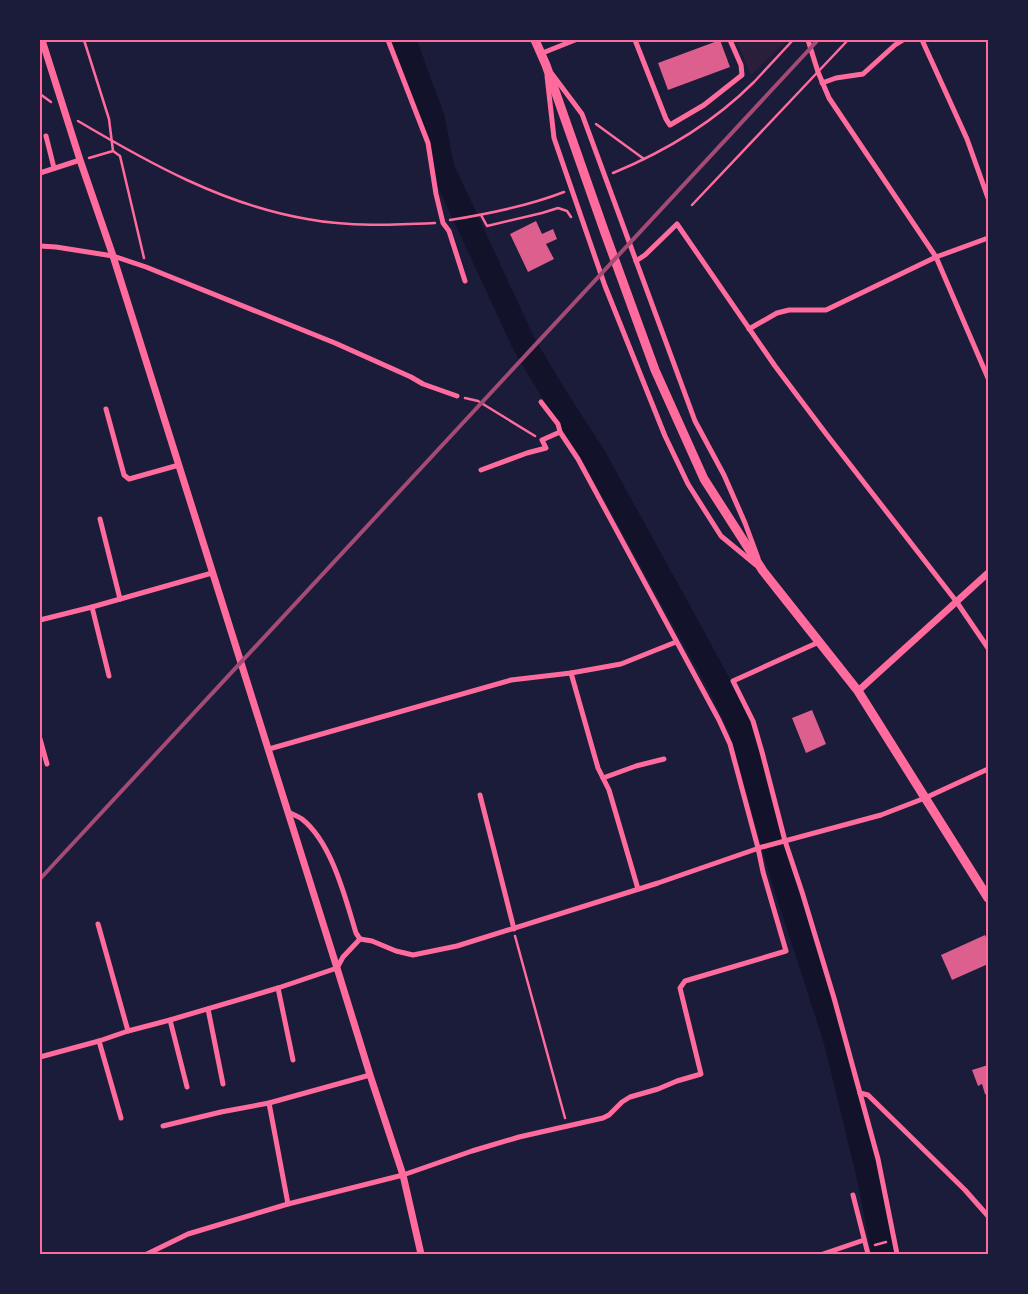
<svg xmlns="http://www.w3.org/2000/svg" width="1028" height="1294" viewBox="0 0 1028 1294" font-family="'Archivo Narrow',sans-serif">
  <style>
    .green { fill: #2a1e3b }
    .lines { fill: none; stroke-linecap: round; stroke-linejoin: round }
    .river { stroke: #12122b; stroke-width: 24 }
    .building { fill: #dd5f8e }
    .path { stroke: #ff6b9d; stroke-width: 2.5 }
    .service { stroke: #ff6b9d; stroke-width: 2.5 }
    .minor { stroke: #ff6b9d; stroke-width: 5 }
    .tertiary { stroke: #ff6b9d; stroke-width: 7 }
    .primary { stroke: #ff6b9d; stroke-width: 9 }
    .rail { stroke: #a44b75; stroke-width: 4 }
    .neatline { fill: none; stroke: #ff6b9d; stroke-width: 2 }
  </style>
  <rect width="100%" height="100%" fill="#1b1b3a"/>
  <path class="green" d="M736,40H788L751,75Z"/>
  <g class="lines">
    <path class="river" d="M404,40L433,119L442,167L524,344L555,396L595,458L717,680L741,729L783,878L835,1038L870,1182L884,1254"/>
  </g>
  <g class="building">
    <path d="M720,40L730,67L668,90L658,63Z"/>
    <path d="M536,221L542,234L553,229L557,239L546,244L554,259L528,272L510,234Z"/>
    <path d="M812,710L826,744L806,753L792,718Z"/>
    <path d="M985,935L988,942V964L952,980L941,955Z"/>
    <path d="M988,1065V1095L985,1094L982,1084L978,1086L972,1070Z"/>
  </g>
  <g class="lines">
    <g class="path">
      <path d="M84,40L109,119L113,151L89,158"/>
      <path d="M40,94L51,102"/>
      <path d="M78,121C149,163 224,205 307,219C349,227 393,225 435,223"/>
      <path d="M596,124L644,159"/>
      <path d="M113,151L120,156L144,258"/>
      <path d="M613,173C664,152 714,122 754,82C767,68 780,54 793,40"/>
      <path d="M481,215L487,226L542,213L558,208L567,211L571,217"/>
      <path d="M450,220C488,214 528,206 564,192"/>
      <path d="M465,398L478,401L535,436"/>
      <path d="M515,936L565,1118"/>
      <path d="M875,1245L886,1242"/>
    </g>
    <path class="service" d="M692,205L848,40"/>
    <g class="minor">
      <path d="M388,40L428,143L436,194L443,223L449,231L465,281"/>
      <path d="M635,40L666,119L670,125L704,105L742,75L741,65L730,40"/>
      <path d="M808,40L818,72L829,98L936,257L988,378"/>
      <path d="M922,40L967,139L988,198"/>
      <path d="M540,54L575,40"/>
      <path d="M552,74L582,114L695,421L724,475L745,523L758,558"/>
      <path d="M547,76L554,138L605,286L665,436L688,484L721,536L756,565"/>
      <path d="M822,83L836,78L863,74L895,45L903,40"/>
      <path d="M46,136L54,168"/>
      <path d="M40,173L80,160"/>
      <path d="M40,246L56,247L113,256L146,267L335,343L411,377L423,384L457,396"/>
      <path d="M636,261L645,255L677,224L775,366L827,435L956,601L988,648"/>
      <path d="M749,329L777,313L789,310H826L936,257L988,238"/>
      <path d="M541,402L558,424L560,432"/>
      <path d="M106,409L124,475L129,479L179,465"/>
      <path d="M100,519L120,599"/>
      <path d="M92,607L109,676"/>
      <path d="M40,620L92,607L212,573"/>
      <path d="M819,642L733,681L753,721L762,752L785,841L802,892L834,998L878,1159L897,1254"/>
      <path d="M571,673L598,768L609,790L638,889"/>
      <path d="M40,739L47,764"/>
      <path d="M269,749L511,680L571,673L621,664L676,642"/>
      <path d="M603,778L636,766L664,759"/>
      <path d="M480,795L514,929"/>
      <path d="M288,812C292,814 298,816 302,819C332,843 345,897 356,933L360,939"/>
      <path d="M98,924L128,1031"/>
      <path d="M278,988L293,1060"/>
      <path d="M208,1009L223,1084"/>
      <path d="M170,1020L187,1087"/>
      <path d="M99,1041L121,1118"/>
      <path d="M40,1057L99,1041L128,1031L170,1020L278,988L337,968L343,957L360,939L372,941L396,951L413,955L457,946L658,883L762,847L881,815L925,798L988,769"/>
      <path d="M860,1093L868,1095L965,1190L988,1216"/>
      <path d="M269,1103L288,1204"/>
      <path d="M163,1126L221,1112L269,1103L370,1075"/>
      <path d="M853,1195L868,1254"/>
      <path d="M147,1254L188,1234L288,1204L403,1175L472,1151L519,1137L603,1118L609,1115L622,1102L630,1097L658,1089L677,1081L701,1074L680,988L685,981L786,951L763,872L758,848L730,744L719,720L578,459L560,432L542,440L546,448L527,453L481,470"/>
      <path d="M823,1254L864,1240"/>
    </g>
    <g class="tertiary">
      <path d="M42,40L80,160L113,256L337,968L370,1075L403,1175L421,1254"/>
      <path d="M858,691L988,573"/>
    </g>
    <path class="primary" d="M535,40L546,65L605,233L655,370L704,479L763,571L858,691L988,898"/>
    <path class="rail" d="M40,879L818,40"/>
  </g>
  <rect width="1028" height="1294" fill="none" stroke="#1b1b3a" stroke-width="82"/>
  <rect x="41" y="41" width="946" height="1212" class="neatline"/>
</svg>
